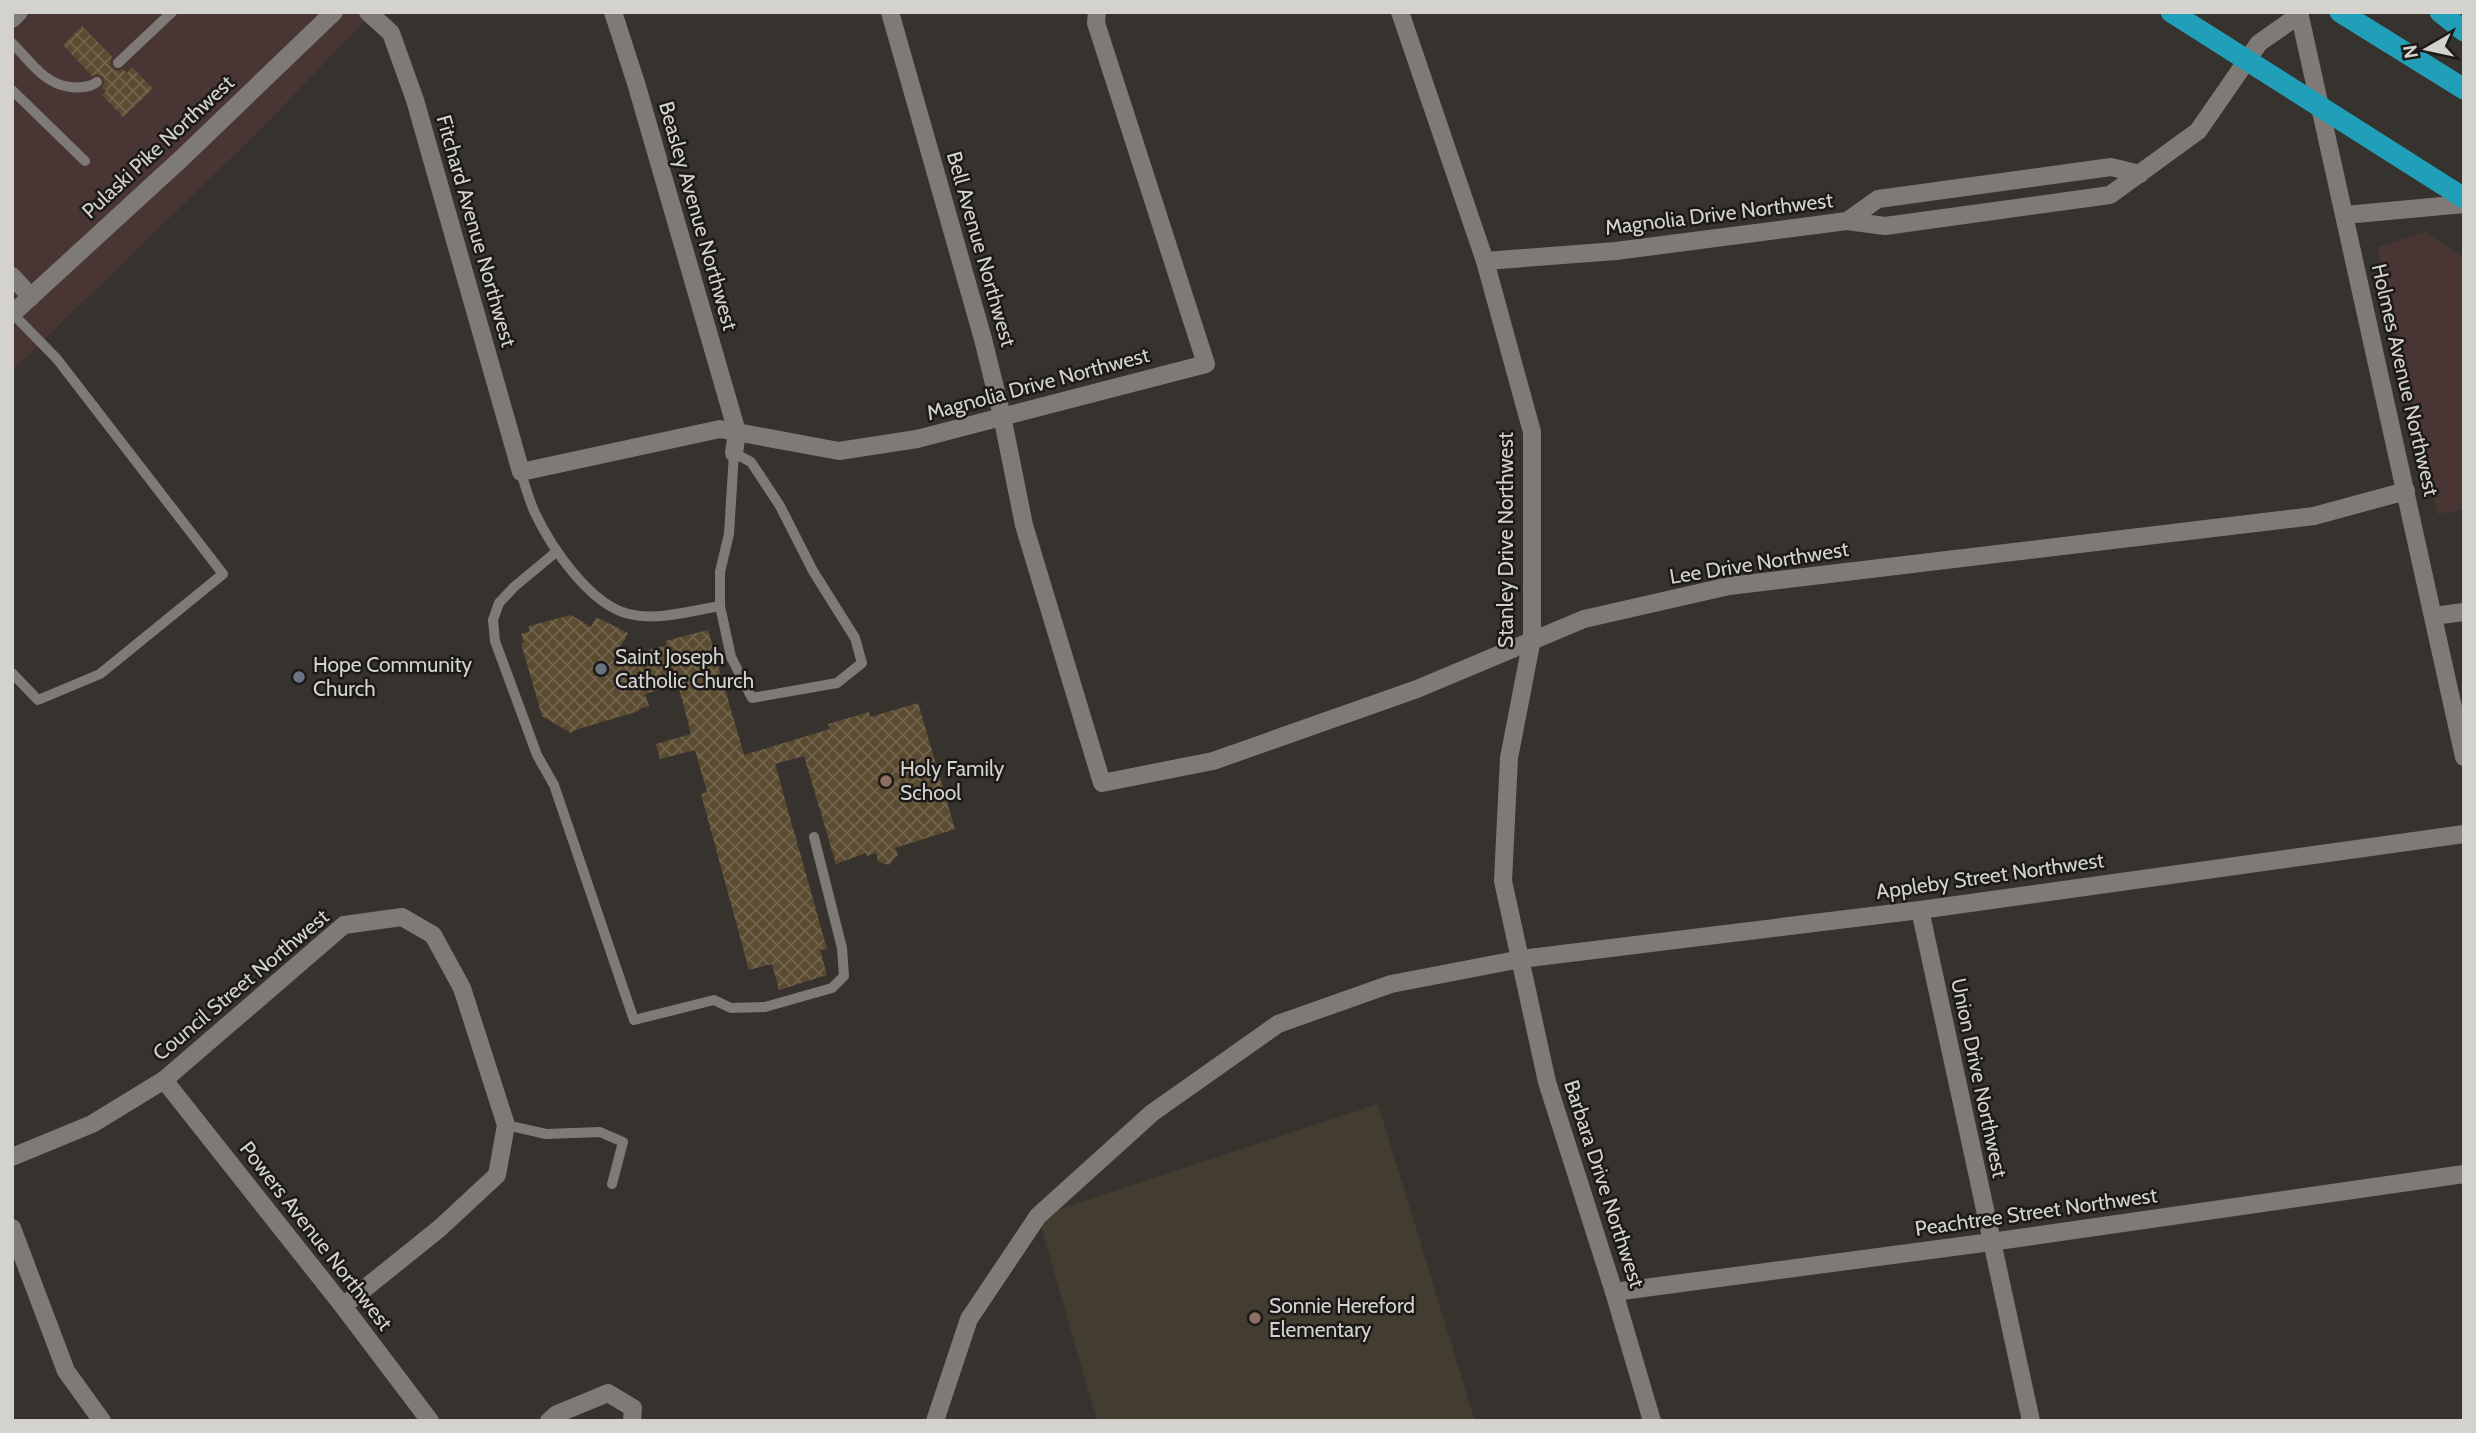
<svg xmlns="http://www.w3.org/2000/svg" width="2476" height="1433" viewBox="0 0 2476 1433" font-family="Cabin,sans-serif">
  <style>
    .commercial { fill: #493533 }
    .built { fill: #423c31 }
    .building { fill: url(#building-cross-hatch) }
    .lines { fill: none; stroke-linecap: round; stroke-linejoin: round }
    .service { stroke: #7e7a75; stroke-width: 10 }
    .minor { stroke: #7e7a75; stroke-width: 18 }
    .secondary { stroke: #7e7a75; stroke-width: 18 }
    .motorway { stroke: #229fb8; stroke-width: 21 }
    .worship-dot { fill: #6b7280; stroke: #1c1a18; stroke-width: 2.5 }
    .education-dot { fill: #8d6e63; stroke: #1c1a18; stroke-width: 2.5 }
    .labels { text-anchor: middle; stroke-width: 5; stroke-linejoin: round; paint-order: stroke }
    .street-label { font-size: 21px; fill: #d4d2cf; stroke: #1c1a18 }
    .poi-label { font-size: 21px; fill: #d4d2cf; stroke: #1c1a18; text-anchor: start }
  </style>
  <defs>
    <pattern id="building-cross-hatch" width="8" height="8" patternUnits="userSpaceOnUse" patternTransform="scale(1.75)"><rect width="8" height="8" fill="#5b4b31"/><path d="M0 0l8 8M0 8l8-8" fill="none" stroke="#72644e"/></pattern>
  </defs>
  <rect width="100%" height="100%" fill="#36322d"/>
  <g class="commercial">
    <path d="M12,12H373L268,122L12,371Z"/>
    <path d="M2425,232L2464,257V510L2437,514L2377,247Z"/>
  </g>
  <path class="built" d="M1378,1104L1475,1421H1097L1038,1216Z"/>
  <g class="building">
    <path d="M82,26L112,57L110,64L113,69L119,71L123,69L127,73L132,67L153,89L123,117L102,95L106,91L102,87L105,82L103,77L97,74L92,76L63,45Z"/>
    <path d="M571,615L591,627L596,617L628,633L613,660L667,645L665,641L708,630L744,755L830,729L828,724L869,712L870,717L918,703L955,829L895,848L898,855L889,865L878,862L876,853L867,856L866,853L836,864L804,756L775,764L827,949L820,950L827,975L779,990L772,964L749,970L701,794L707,792L695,750L660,759L656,744L691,734L678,684L645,694L649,706L639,709V711L575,730L571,733L542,716L521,643L524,642L521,634L529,631V626Z"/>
  </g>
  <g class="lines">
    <g class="service">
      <path d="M12,43C30,61 44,84 70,87C80,88 89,88 97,82"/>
      <path d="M118,63L172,12"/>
      <path d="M12,90L85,161"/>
      <path d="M734,453L751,462L780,506L813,571L855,638L862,663L837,683L752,698L731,657L720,606V572L729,534Z"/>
      <path d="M521,472C525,486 529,500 535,513C551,547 590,605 629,614C658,621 690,611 720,606"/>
      <path d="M556,552L514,587L499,603L493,620L495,641L537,755L554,785L634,1020L714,1000L731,1008L765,1007L832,988L844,976L842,948L814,837"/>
      <path d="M12,673L38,700L100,674L223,574L57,359L13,314"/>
      <path d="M506,1125L546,1134L600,1132L623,1142L612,1184"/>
    </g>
    <g class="minor">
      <path d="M368,12L391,33L415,100L521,472L720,429L839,451L917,439L1206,364L1096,23L1097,12"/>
      <path d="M613,12L636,83L737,432L734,453"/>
      <path d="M890,12L983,339L1002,416L1024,525L1102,783L1213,761L1417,689L1584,619L1729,586L2314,516L2406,491"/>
      <path d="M1400,12L1485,261L1532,432V639L1509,758L1503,881L1547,1082L1614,1292L1652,1421"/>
      <path d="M12,19L19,12"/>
      <path d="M2345,215L2464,204"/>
      <path d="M1847,221L1885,226L2110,195L2198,131L2259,43L2299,15"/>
      <path d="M1485,261L1616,251L1847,221L1878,199L2111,167L2140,174"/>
      <path d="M12,276L31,297"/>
      <path d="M2433,616L2464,612"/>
      <path d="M1920,910L2031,1421"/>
      <path d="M164,1080L343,1306L430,1421"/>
      <path d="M12,1157L92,1124L164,1080L344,925L402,917L433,935L462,988L506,1125L497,1175L440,1228L343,1306"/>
      <path d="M12,1228L66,1371L102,1421"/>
      <path d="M1614,1292L1991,1242L2464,1174"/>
      <path d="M549,1421L557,1414L608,1393L633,1408L632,1421"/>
      <path d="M935,1421L969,1319L1038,1216L1152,1113L1278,1024L1391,984L1521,959L1920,910L2464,834"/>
    </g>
    <g class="secondary">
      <path d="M2299,12L2464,757"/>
      <path d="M12,314L182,158L334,12"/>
    </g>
    <g class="motorway">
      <path d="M2171,12L2464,198"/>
      <path d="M2340,12L2464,89"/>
      <path d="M2440,12L2464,31"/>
    </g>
  </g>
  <g class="worship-dot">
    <circle cx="601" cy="669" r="7"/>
    <circle cx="299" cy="677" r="7"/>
  </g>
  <g class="education-dot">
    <circle cx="886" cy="781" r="7"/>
    <circle cx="1255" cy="1318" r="7"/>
  </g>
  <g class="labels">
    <g class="street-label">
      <text transform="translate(158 147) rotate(-43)" y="7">Pulaski Pike Northwest</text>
      <text transform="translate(1719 214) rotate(-7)" y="7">Magnolia Drive Northwest</text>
      <text transform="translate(698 216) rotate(74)" y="7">Beasley Avenue Northwest</text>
      <text transform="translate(476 231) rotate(74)" y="7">Fitchard Avenue Northwest</text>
      <text transform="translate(981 249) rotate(74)" y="7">Bell Avenue Northwest</text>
      <text transform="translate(2405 380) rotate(77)" y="7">Holmes Avenue Northwest</text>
      <text transform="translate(1038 384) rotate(-15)" y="7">Magnolia Drive Northwest</text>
      <text transform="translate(1506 540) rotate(-90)" y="7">Stanley Drive Northwest</text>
      <text transform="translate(1759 563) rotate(-9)" y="7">Lee Drive Northwest</text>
      <text transform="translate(1990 876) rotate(-8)" y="7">Appleby Street Northwest</text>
      <text transform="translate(241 985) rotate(-40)" y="7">Council Street Northwest</text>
      <text transform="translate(1979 1078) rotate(78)" y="7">Union Drive Northwest</text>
      <text transform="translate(1604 1184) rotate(72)" y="7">Barbara Drive Northwest</text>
      <text transform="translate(2036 1212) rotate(-8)" y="7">Peachtree Street Northwest</text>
      <text transform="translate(316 1236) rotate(52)" y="7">Powers Avenue Northwest</text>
    </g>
    <g class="poi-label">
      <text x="615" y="664">Saint Joseph<tspan x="615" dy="24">Catholic Church</tspan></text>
      <text x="313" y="672">Hope Community<tspan x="313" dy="24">Church</tspan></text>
      <text x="900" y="776">Holy Family<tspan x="900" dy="24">School</tspan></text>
      <text x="1269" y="1313">Sonnie Hereford<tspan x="1269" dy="24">Elementary</tspan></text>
    </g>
  </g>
  <rect width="2476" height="1433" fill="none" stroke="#d4d2cf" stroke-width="28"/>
  <g transform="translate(2427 49) rotate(261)" stroke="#1c1a18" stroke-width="5" paint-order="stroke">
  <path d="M0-5L12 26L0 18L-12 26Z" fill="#d4d2cf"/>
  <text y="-10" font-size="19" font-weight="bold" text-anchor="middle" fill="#d4d2cf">N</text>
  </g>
</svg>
